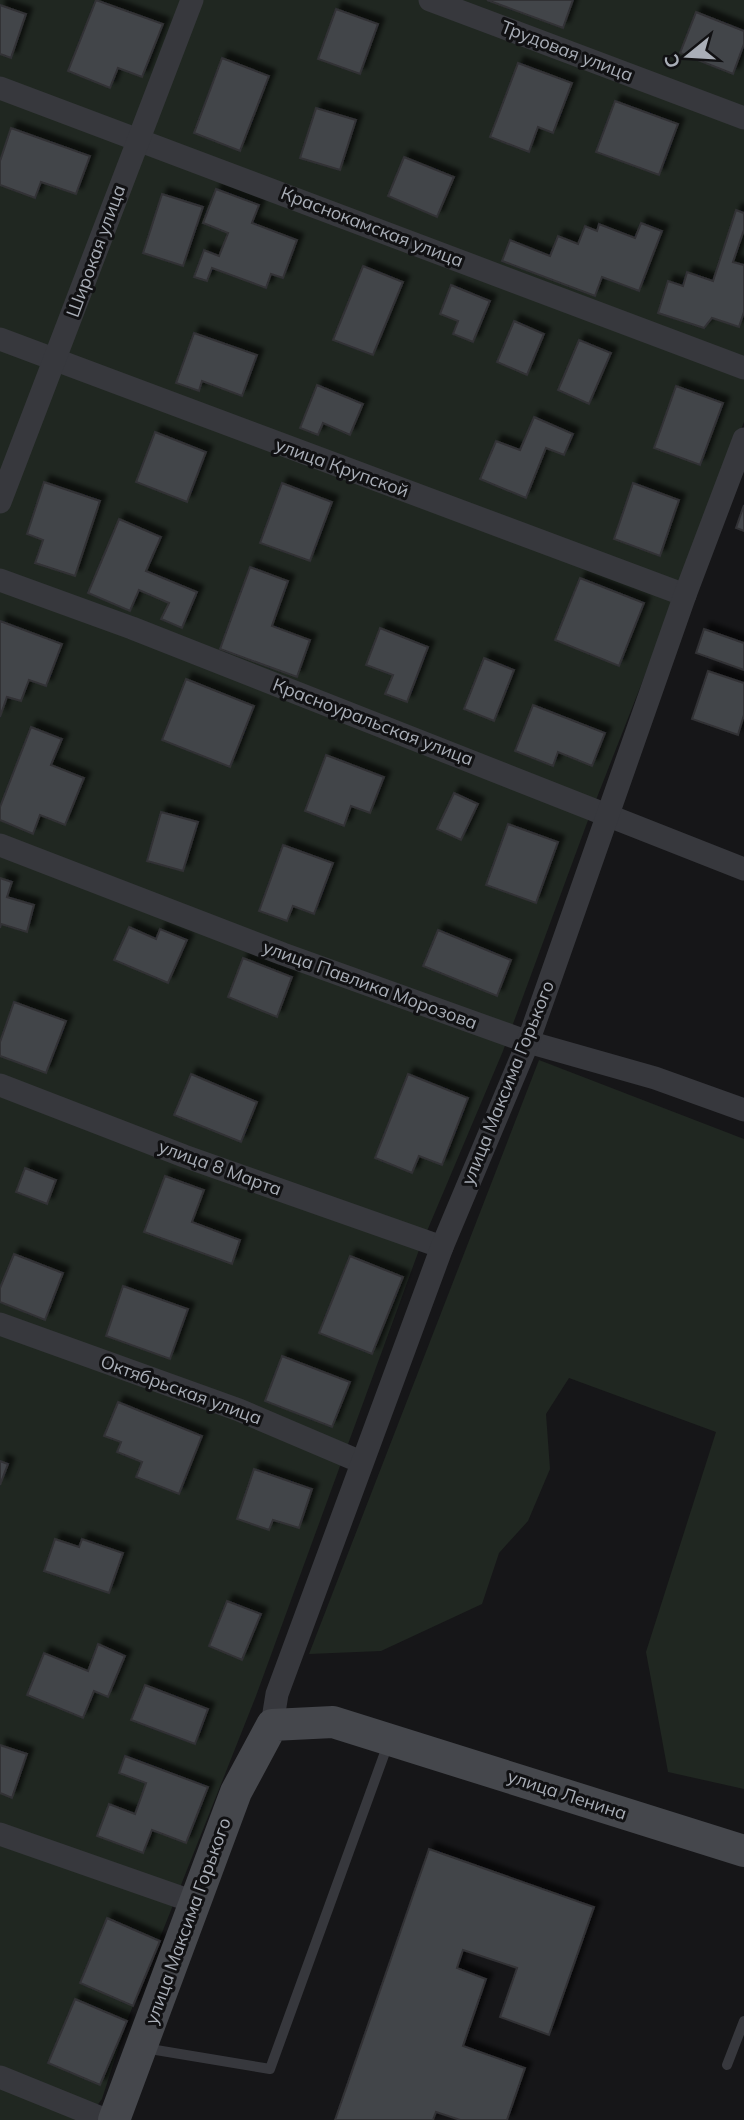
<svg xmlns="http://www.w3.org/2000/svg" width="744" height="2120" viewBox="0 0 744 2120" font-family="Mulish,sans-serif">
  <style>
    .green { fill: #202721 }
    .building { fill: #434448; stroke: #303034; stroke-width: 2; filter: url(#shadow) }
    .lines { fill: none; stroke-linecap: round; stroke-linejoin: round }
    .lane { stroke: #37383d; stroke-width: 10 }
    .street { stroke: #37383d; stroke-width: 23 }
    .secondary { stroke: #45474c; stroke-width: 32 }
    .labels { text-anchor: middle; stroke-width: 6; stroke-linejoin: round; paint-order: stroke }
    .street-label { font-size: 18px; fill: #a9aeb7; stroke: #111113 }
  </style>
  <defs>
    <filter id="shadow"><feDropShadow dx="6" dy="-6" stdDeviation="2" flood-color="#0009"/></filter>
  </defs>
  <rect width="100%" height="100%" fill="#161618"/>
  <g class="green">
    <path d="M0,0H744V422L587,823L503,1051L419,1250L256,1696L127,2021L102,2099L86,2120H0Z"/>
    <path d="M539,1060L744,1139V1789L668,1772L646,1652L716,1432L569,1378L546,1414L550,1469L528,1521L499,1553L482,1604L381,1651L309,1654Z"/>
  </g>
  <g class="building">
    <path d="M96,0L163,24L142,77L118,68L110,88L68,71Z"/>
    <path d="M487,0H573L563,28Z"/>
    <path d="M0,5L26,14L11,58L0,54Z"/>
    <path d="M336,9L378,24L360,74L318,59Z"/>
    <path d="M696,12L744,31V44L733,74L680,53Z"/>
    <path d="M222,58L269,76L240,151L194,133Z"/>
    <path d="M518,63L572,83L553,133L538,127L529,152L490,137Z"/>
    <path d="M615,101L678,124L659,175L596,152Z"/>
    <path d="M316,108L356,120L340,170L300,158Z"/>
    <path d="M11,128L90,156L76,194L41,182L35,198L0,185V161Z"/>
    <path d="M404,157L454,177L437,217L388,196Z"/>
    <path d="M216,189L259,205L252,223L297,240L283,278L271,274L266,288L212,268L207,281L194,277L204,250L219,256L228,233L203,223Z"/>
    <path d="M162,194L203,207L183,266L143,253Z"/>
    <path d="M736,210L744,213V230L733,262L744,265V312L739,327L712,318L704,328L658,313L668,281L683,286L687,272L713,281Z"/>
    <path d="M641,223L662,231L639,291L602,277L595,296L502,261L510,240L550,256L558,236L578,244L585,226L597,231L599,224L635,238Z"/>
    <path d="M363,266L403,282L373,355L333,340Z"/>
    <path d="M451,285L490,301L473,342L453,334L458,321L440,314Z"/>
    <path d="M514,321L544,334L527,375L497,362Z"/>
    <path d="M194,333L257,355L242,396L202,381L199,391L176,383Z"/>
    <path d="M579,340L611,353L589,404L558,390Z"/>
    <path d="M317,385L363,404L350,435L323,423L318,435L300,428Z"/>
    <path d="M676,386L723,403L700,465L654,448Z"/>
    <path d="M534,417L573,434L564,455L546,448L526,498L480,479L496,441L520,450Z"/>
    <path d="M155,432L206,452L187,502L136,482Z"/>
    <path d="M44,482L100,501L75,576L35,563L43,540L27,534Z"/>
    <path d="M282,483L332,502L310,561L260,543Z"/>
    <path d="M633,483L679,500L660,556L614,539Z"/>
    <path d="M744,505V531L736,528Z"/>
    <path d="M119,519L161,537L146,571L197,592L182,628L161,619L169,603L139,590L130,611L88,593Z"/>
    <path d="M250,567L288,581L272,626L310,640L297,677L220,649Z"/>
    <path d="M580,578L644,603L619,666L555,640Z"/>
    <path d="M0,621L62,644L46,686L29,680L21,701L7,697L0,717Z"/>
    <path d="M380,628L428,647L407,702L385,694L393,675L366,665Z"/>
    <path d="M704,629L744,643V670L696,653Z"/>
    <path d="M484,658L514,670L494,721L464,709Z"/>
    <path d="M708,671L744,683V715L738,735L692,719Z"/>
    <path d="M186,679L254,706L230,767L162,740Z"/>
    <path d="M533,705L605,733L592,766L558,752L553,766L515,751Z"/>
    <path d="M31,727L62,739L51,765L84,778L65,825L40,815L33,834L0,820V807Z"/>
    <path d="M326,755L384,777L370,813L351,806L344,826L305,811Z"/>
    <path d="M454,793L478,804L461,840L437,829Z"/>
    <path d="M161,812L198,822L183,871L147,861Z"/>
    <path d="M508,824L558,842L536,903L486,885Z"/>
    <path d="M283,845L333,863L314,914L293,906L287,921L259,911Z"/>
    <path d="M0,878L12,882L7,897L34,905L27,932L1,924L0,928Z"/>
    <path d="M129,927L156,939L160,929L187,940L168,983L114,960Z"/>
    <path d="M438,930L511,960L497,996L423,966Z"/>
    <path d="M243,958L292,977L277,1017L228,997Z"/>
    <path d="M14,1002L66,1021L46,1073L0,1056V1042Z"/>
    <path d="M191,1074L257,1102L241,1142L174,1115Z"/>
    <path d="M408,1074L468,1098L442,1165L419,1156L412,1173L375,1158Z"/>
    <path d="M25,1168L56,1180L47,1204L16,1192Z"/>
    <path d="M165,1176L204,1190L192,1222L240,1240L232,1264L144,1232Z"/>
    <path d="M14,1254L63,1273L45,1320L0,1302V1288Z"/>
    <path d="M350,1256L403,1277L372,1354L319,1333Z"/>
    <path d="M123,1286L188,1309L170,1359L106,1336Z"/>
    <path d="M282,1356L350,1382L332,1427L265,1401Z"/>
    <path d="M118,1402L202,1436L179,1494L136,1477L142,1462L117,1452L121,1442L104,1436Z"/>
    <path d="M0,1461L8,1464L0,1485Z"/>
    <path d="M254,1469L312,1489L299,1528L273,1520L269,1530L237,1519Z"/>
    <path d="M55,1539L79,1547L82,1539L123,1553L109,1593L44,1571Z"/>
    <path d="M227,1601L261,1614L242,1660L209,1646Z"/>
    <path d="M98,1644L125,1656L108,1697L94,1691L83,1718L27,1695L44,1653L88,1671Z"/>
    <path d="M145,1685L208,1709L195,1744L131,1720Z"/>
    <path d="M0,1745L27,1754L12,1798L0,1793Z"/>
    <path d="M125,1756L208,1787L186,1843L152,1830L143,1853L97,1836L109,1804L135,1814L146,1783L119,1773Z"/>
    <path d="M429,1849L594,1907L549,2035L500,2017L517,1968L463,1950L457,1968L486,1979L463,2046L525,2068L507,2120H460L436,2112L433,2120H335Z"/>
    <path d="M107,1918L160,1941L133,2006L80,1983Z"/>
    <path d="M75,1999L127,2021L100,2085L48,2063Z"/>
  </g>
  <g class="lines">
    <g class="lane">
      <path d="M144,2048L270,2069L388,1744"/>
      <path d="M727,2065L744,2021"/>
    </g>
    <g class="street">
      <path d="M430,0L744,118"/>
      <path d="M0,88L744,368"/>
      <path d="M0,339L685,595"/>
      <path d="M0,502L192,0"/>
      <path d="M0,580L132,628L744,869"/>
      <path d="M0,845L283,954L528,1042L655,1078L744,1110"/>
      <path d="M0,1085L184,1156L442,1247"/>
      <path d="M0,1324L239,1410L361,1462"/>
      <path d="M272,1725L277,1694L442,1247L528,1042L685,595L744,439"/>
      <path d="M0,1834L197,1903"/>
      <path d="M0,2077L106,2120"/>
    </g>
    <path class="secondary" d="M114,2120L236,1792L272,1725L333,1722L744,1851"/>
  </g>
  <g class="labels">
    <g class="street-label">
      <text transform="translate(567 51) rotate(21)" y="6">Трудовая улица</text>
      <text transform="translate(372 227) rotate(21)" y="6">Краснокамская улица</text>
      <text transform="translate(96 251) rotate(-70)" y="6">Широкая улица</text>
      <text transform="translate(342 468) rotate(20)" y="6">улица Крупской</text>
      <text transform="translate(373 722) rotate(21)" y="6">Красноуральская улица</text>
      <text transform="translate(370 985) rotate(20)" y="6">улица Павлика Морозова</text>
      <text transform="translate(508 1083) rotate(-68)" y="6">улица Максима Горького</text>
      <text transform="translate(220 1168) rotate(20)" y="6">улица 8 Марта</text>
      <text transform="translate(181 1390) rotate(20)" y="6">Октябрьская улица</text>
      <text transform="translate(567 1795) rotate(18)" y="6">улица Ленина</text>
      <text transform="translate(188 1921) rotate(-70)" y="6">улица Максима Горького</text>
    </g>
  </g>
  <g transform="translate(688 56) rotate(252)" stroke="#111113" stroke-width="5" paint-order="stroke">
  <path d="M0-5L12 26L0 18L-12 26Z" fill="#a9aeb7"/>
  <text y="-10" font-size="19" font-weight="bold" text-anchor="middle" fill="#a9aeb7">С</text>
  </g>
</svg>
